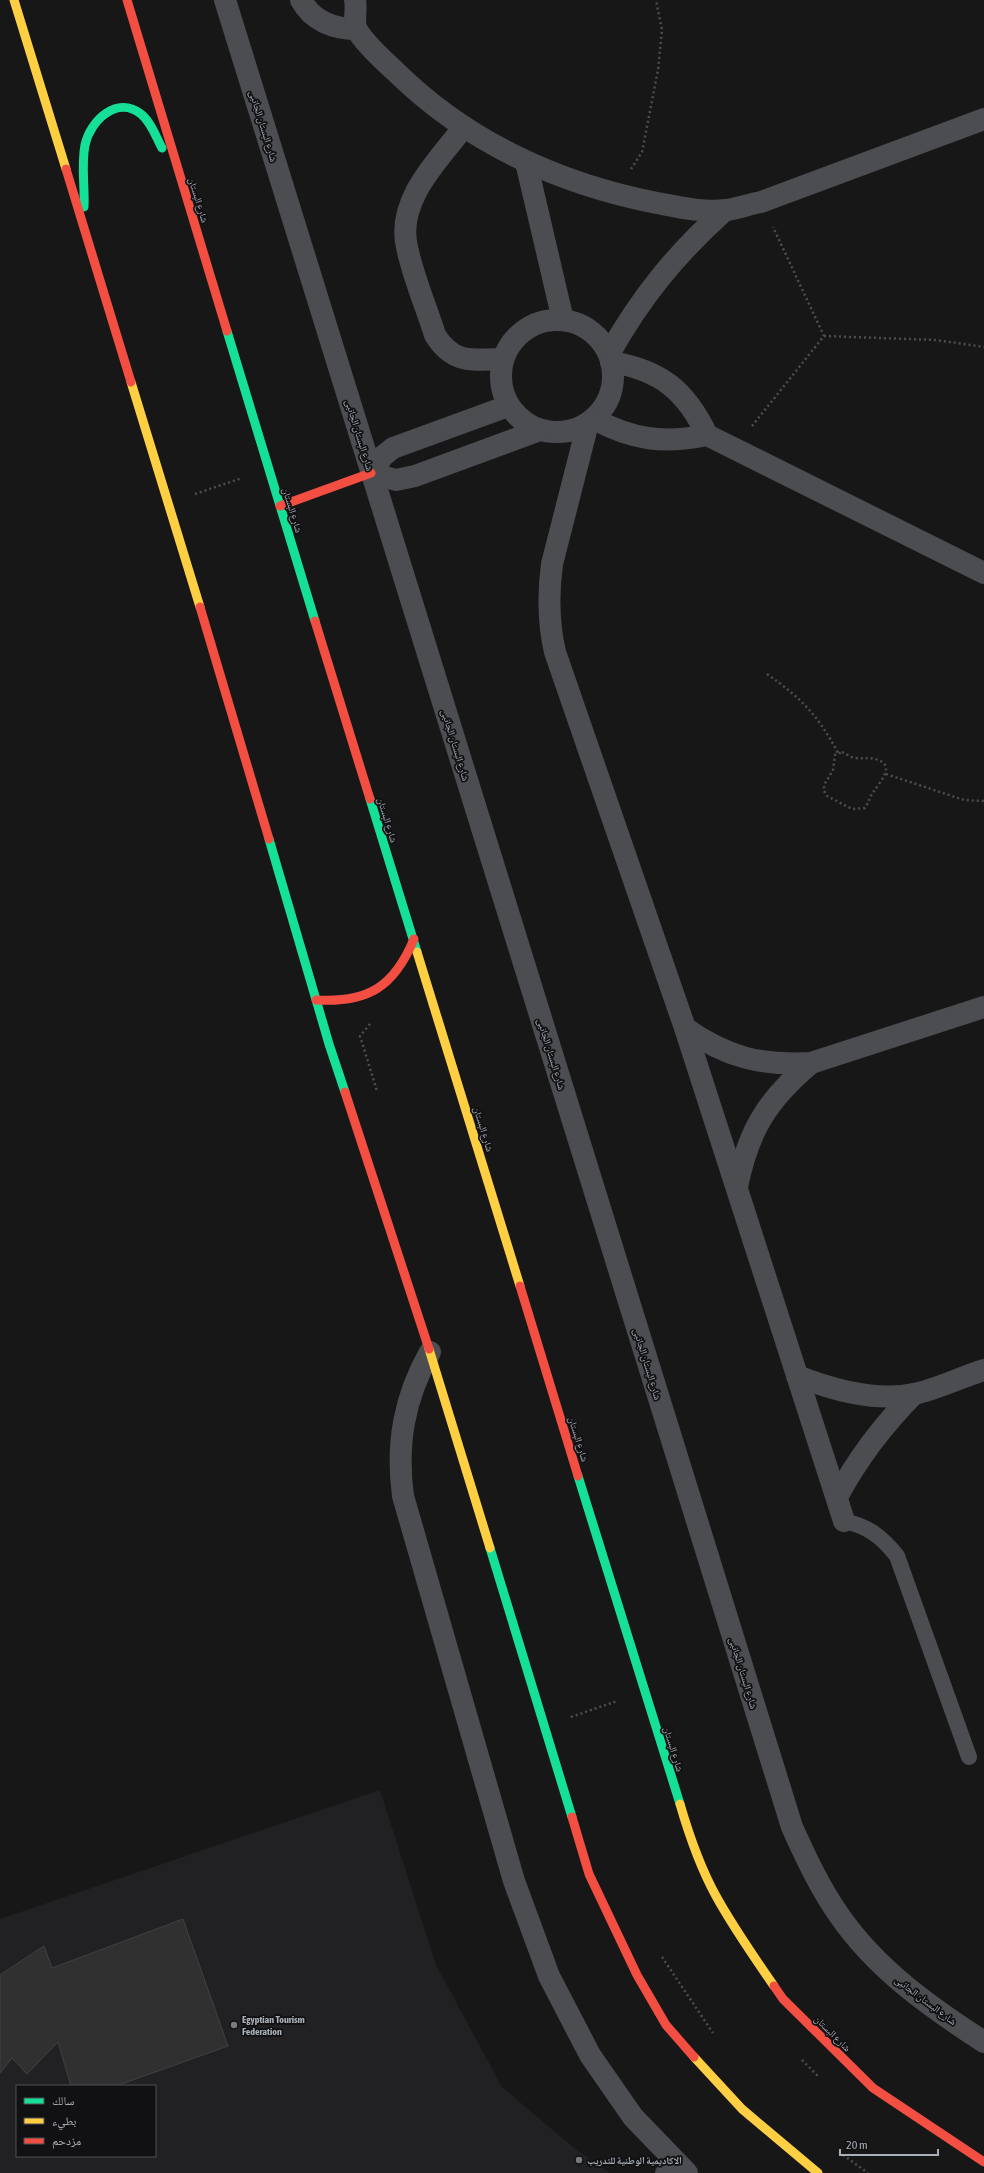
<svg xmlns="http://www.w3.org/2000/svg" width="984" height="2173" viewBox="0 0 984 2173" font-family="'Asap Condensed','Noto Naskh Arabic',sans-serif">
  <style>
    .built { fill: #212123; fill-rule: evenodd }
    .building { fill: #303031; stroke: #3f4143 }
    .lines { fill: none; stroke-linecap: round; stroke-linejoin: round }
    .path { stroke: #4d4e51; stroke-width: 2.5; stroke-dasharray: 2 3; stroke-linecap: butt }
    .lane { stroke: #4b4d50; stroke-width: 16 }
    .street { stroke: #4b4d50; stroke-width: 22 }
    .fast { stroke: #16e098; stroke-width: 9 }
    .slow { stroke: #ffcf43; stroke-width: 9 }
    .jam { stroke: #f24e42; stroke-width: 9 }
    .poi-dot { fill: #757a7f; stroke: #111113; stroke-width: 1.5 }
    .labels { text-anchor: middle; stroke-width: 3.5; stroke-linejoin: round; paint-order: stroke }
    .street-label { font-size: 10px; fill: #a8afb7; stroke: #111113 }
    .poi-label { font-size: 10px; font-weight: bold; fill: #a8afb7; stroke: #111113; text-anchor: start }
  </style>
  <rect width="100%" height="100%" fill="#171717"/>
  <path class="built" d="M380,1790L436,1965L502,2087L574,2148L610,2173H0V1919ZM17,2086H155V2156H17Z"/>
  <path class="building" d="M183,1919L228,2046L116,2086H71L58,2042L27,2074L12,2058L0,2073V1975L44,1946L52,1968Z"/>
  <g class="lines">
    <g class="path">
      <path d="M631,169L642,152L658,70L662,30L656,0"/>
      <path d="M824,336L936,340L984,347"/>
      <path d="M752,426L824,336L773,227"/>
      <path d="M195,494L242,478"/>
      <path d="M767,674C801,698 818,715 838,753"/>
      <path d="M842,752C847,754 851,758 856,758C863,759 869,757 875,759C897,764 880,782 874,791C870,796 869,802 865,808L852,809L827,796L824,791V785L833,770L835,755Z"/>
      <path d="M886,774L964,800L984,801"/>
      <path d="M370,1024L360,1036L377,1091"/>
      <path d="M571,1717L617,1701"/>
      <path d="M662,1957L713,2033"/>
      <path d="M802,2060L818,2076"/>
      <path d="M839,2152L868,2173"/>
    </g>
    <g class="lane">
      <path d="M844,1521C868,1526 882,1537 897,1556L969,1757"/>
      <path d="M663,2173L673,2160"/>
    </g>
    <g class="street">
      <path d="M225,0L792,1827C806,1858 820,1888 839,1915C876,1969 930,2007 984,2042"/>
      <path d="M301,0C312,21 334,29 356,29"/>
      <path d="M355,0C357,8 353,23 357,30C365,44 384,61 396,72C467,142 559,184 657,203C678,207 704,213 726,210C737,209 749,204 761,202L984,119"/>
      <path d="M464,127C438,160 396,201 407,247C413,277 426,306 435,335C453,364 472,360 503,359"/>
      <path d="M526,162L563,320"/>
      <circle cx="557" cy="376" r="56"/>
      <path d="M609,354C641,297 676,254 725,210"/>
      <path d="M611,362C661,370 686,391 707,435L984,573"/>
      <path d="M508,406L393,448L383,456L371,473L396,480L415,476L540,430"/>
      <path d="M594,419C633,440 664,444 707,435"/>
      <path d="M588,423L552,564C548,594 548,622 555,652L685,1028L844,1521"/>
      <path d="M685,1028C726,1057 761,1066 811,1063L984,1007"/>
      <path d="M737,1187C748,1131 767,1100 811,1063"/>
      <path d="M430,1352C404,1398 396,1444 403,1496L514,1881L549,1976L590,2055L633,2117L687,2173"/>
      <path d="M797,1376C833,1390 875,1402 914,1394C938,1389 961,1377 984,1370"/>
      <path d="M837,1497C858,1458 883,1425 914,1394"/>
    </g>
    <g class="fast">
      <path d="M84,207C85,187 81,165 85,145C90,121 117,95 141,114C151,122 156,137 162,148"/>
      <path d="M227,331L315,621"/>
      <path d="M370,799L417,952"/>
      <path d="M269,839L329,1044L345,1092"/>
      <path d="M578,1476L680,1804"/>
      <path d="M490,1548L572,1817"/>
    </g>
    <g class="slow">
      <path d="M14,0L66,169"/>
      <path d="M131,382L200,607"/>
      <path d="M417,952L520,1286"/>
      <path d="M429,1349L490,1548"/>
      <path d="M680,1804C689,1835 700,1867 716,1896C733,1927 754,1957 774,1986"/>
      <path d="M694,2057L742,2109L818,2173"/>
    </g>
    <g class="jam">
      <path d="M127,0L227,331"/>
      <path d="M66,169L131,382"/>
      <path d="M280,506L371,473"/>
      <path d="M200,607L269,839"/>
      <path d="M315,621L370,799"/>
      <path d="M316,1000C368,1003 394,987 414,939"/>
      <path d="M345,1092L429,1349"/>
      <path d="M520,1286L578,1476"/>
      <path d="M572,1817L589,1874L637,1975L666,2025L694,2057"/>
      <path d="M774,1986L783,1999L873,2088L984,2162"/>
    </g>
  </g>
  <g class="poi-dot">
    <circle cx="234" cy="2025" r="4"/>
    <circle cx="579" cy="2160" r="4"/>
  </g>
  <g class="labels">
    <g class="street-label">
      <text transform="translate(264 126) rotate(73)" y="4">شارع البستان الجانبى</text>
      <text transform="translate(199 200) rotate(73)" y="4">شارع البستان</text>
      <text transform="translate(360 435) rotate(73)" y="4">شارع البستان الجانبى</text>
      <text transform="translate(293 510) rotate(73)" y="4">شارع البستان</text>
      <text transform="translate(456 745) rotate(73)" y="4">شارع البستان الجانبى</text>
      <text transform="translate(388 820) rotate(73)" y="4">شارع البستان</text>
      <text transform="translate(552 1054) rotate(73)" y="4">شارع البستان الجانبى</text>
      <text transform="translate(484 1129) rotate(73)" y="4">شارع البستان</text>
      <text transform="translate(648 1364) rotate(73)" y="4">شارع البستان الجانبى</text>
      <text transform="translate(579 1439) rotate(73)" y="4">شارع البستان</text>
      <text transform="translate(744 1673) rotate(73)" y="4">شارع البستان الجانبى</text>
      <text transform="translate(674 1749) rotate(73)" y="4">شارع البستان</text>
      <text transform="translate(926 2000) rotate(37)" y="4">شارع البستان الجانبى</text>
      <text transform="translate(833 2033) rotate(45)" y="4">شارع البستان</text>
    </g>
    <g class="poi-label">
      <text x="242" y="2023">Egyptian Tourism<tspan x="242" dy="12">Federation</tspan></text>
      <text x="587" y="2164">الاكاديمية الوطنية للتدريب</text>
    </g>
  </g>
  <rect x="16" y="2085" width="140" height="72" fill="#111113" stroke="#4d5055"/>
  <rect x="24" y="2098" width="20" height="6" fill="#16e098" stroke="#4d5055"/>
  <text x="52" y="2105" font-size="12" fill="#a8afb7">سالك</text>
  <rect x="24" y="2118" width="20" height="6" fill="#ffcf43" stroke="#4d5055"/>
  <text x="52" y="2125" font-size="12" fill="#a8afb7">بطيء</text>
  <rect x="24" y="2138" width="20" height="6" fill="#f24e42" stroke="#4d5055"/>
  <text x="52" y="2145" font-size="12" fill="#a8afb7">مزدحم</text>
  <path d="M840 2149v6h98v-6" fill="none" stroke="#a8afb7" stroke-width="2"/>
  <text x="846" y="2149" font-size="12" fill="#a8afb7" stroke="#111113" stroke-width="3" paint-order="stroke">20 m</text>
</svg>
